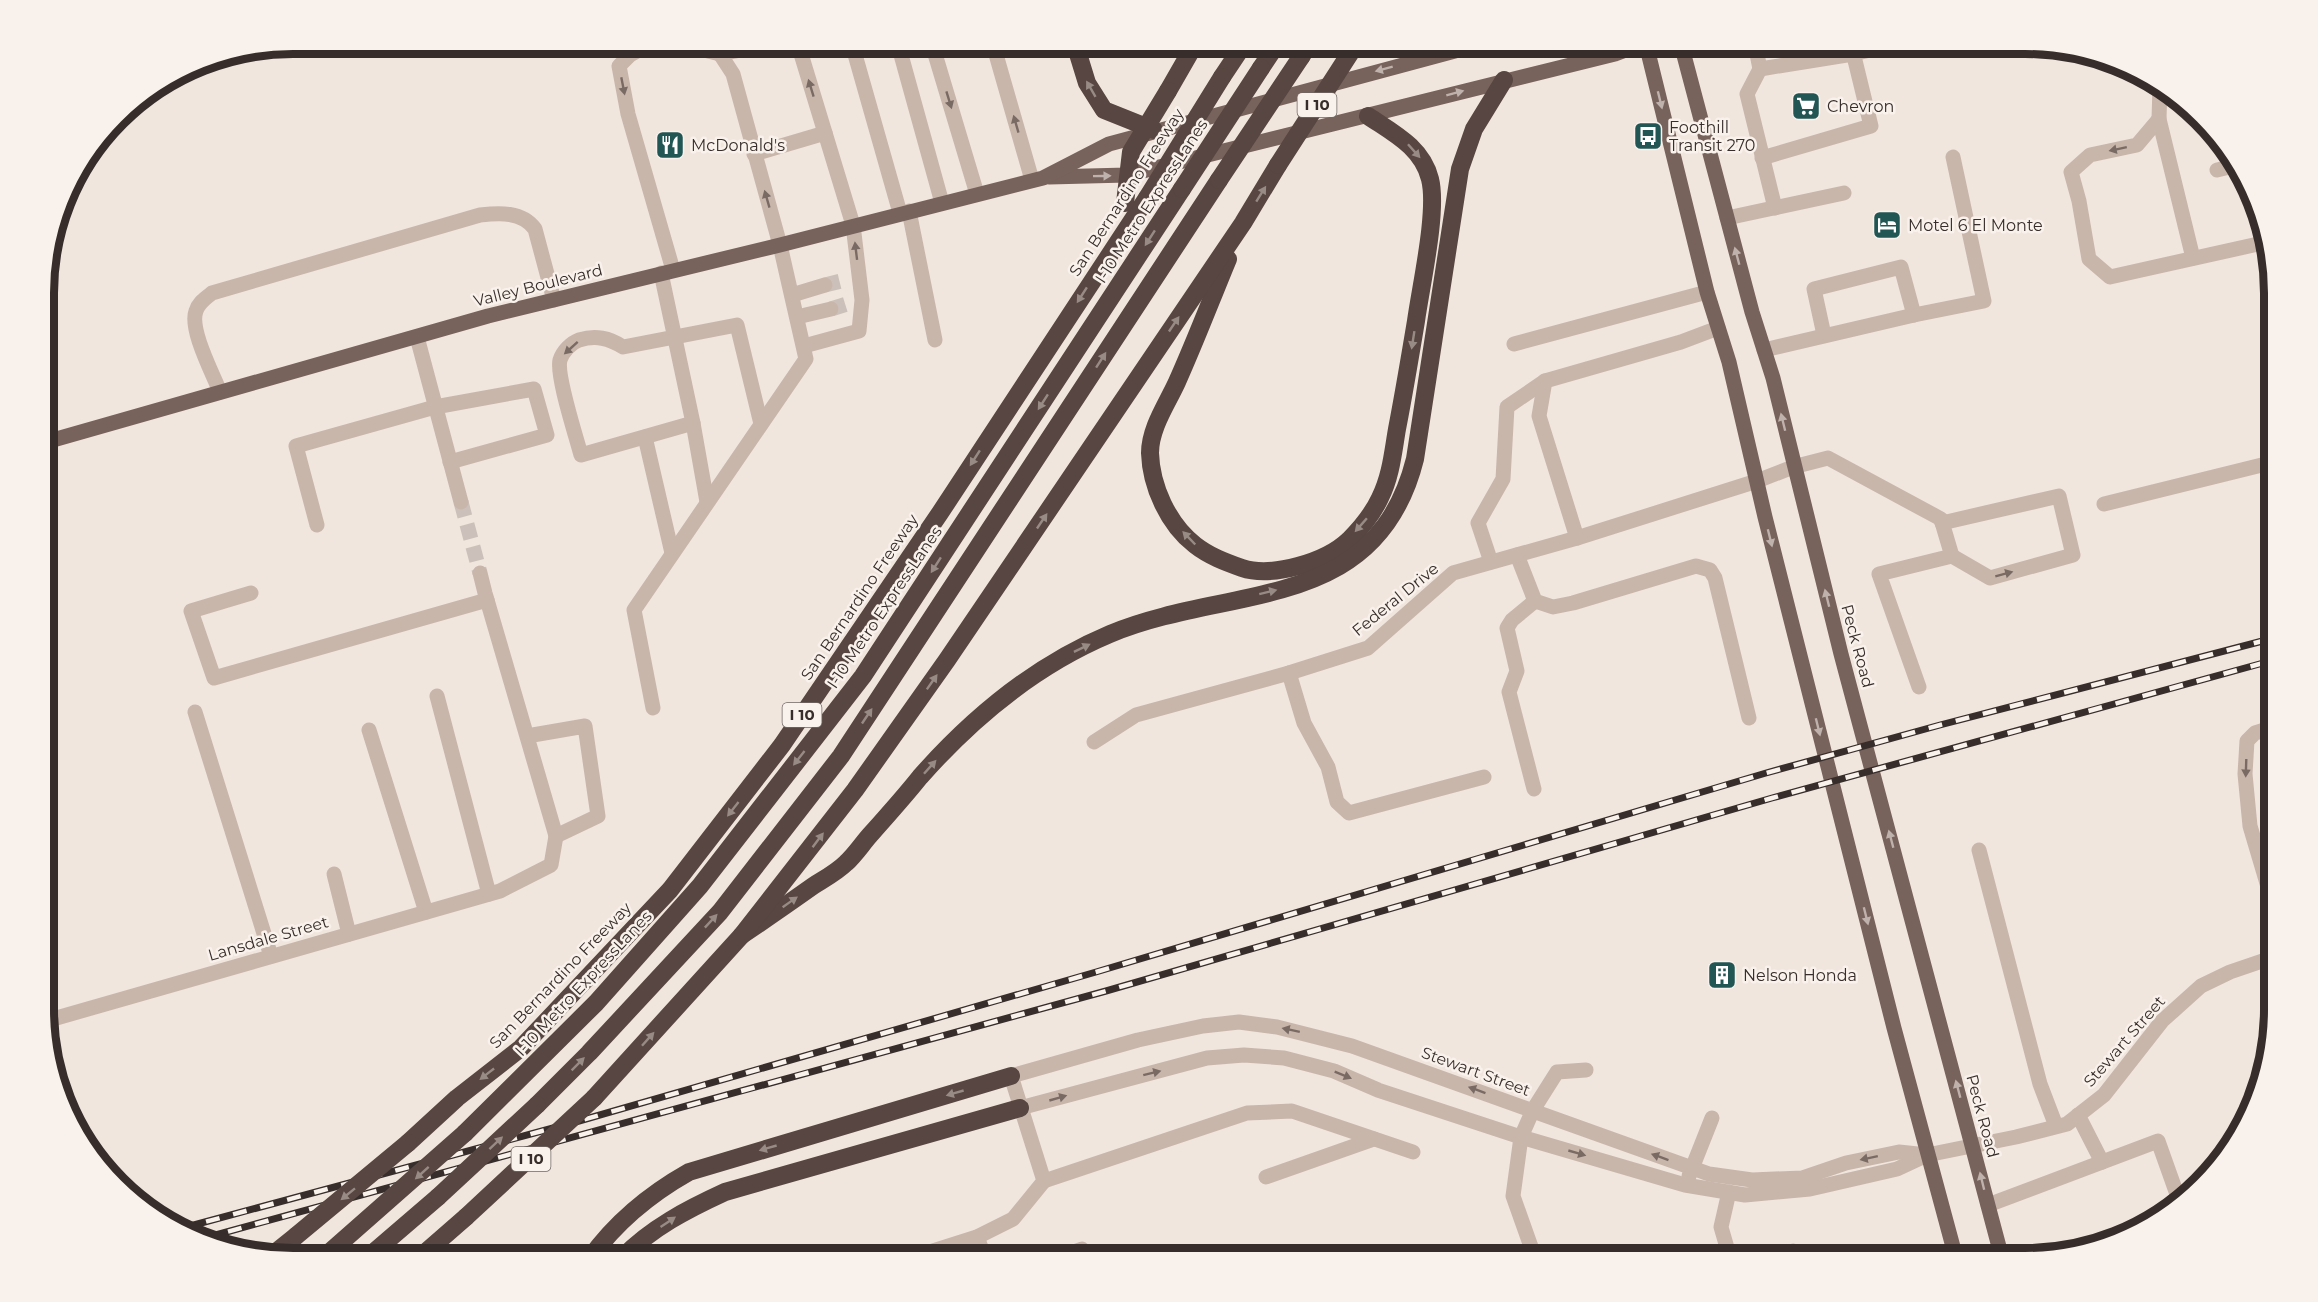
<svg xmlns="http://www.w3.org/2000/svg" width="2318" height="1302" viewBox="0 0 2318 1302" font-family="Montserrat,sans-serif">
  <style>
    .lines { fill: none; stroke-linecap: round; stroke-linejoin: round }
    .minor-tunnel { stroke: #ccc1ba; stroke-width: 15; stroke-dasharray: 15 8; stroke-linecap: butt }
    .minor { stroke: #c9b6ab; stroke-width: 15 }
    .major { stroke: #78625c; stroke-width: 15 }
    .highway { stroke: #574641; stroke-width: 18 }
    .rail-casing { stroke: #372d2a; stroke-width: 7 }
    .rail { stroke: #f9f1eb; stroke-width: 4.5; stroke-dasharray: 14; stroke-linecap: butt }
    .highway-bridge { stroke: #574641; stroke-width: 18 }
    .oneway { fill: #bfb1ab }
    .oneway2 { fill: #796b64 }
    .oneway3 { fill: #988a85 }
    .labels { text-anchor: middle; stroke-width: 5; stroke-linejoin: round; paint-order: stroke }
    .shield { fill: #f9f1eb; stroke: #716864; stroke-width: 1.5 }
    .shield-label { font-size: 15px; font-weight: bold; fill: #372d2a }
    .poi-label { font-size: 16px; fill: #372d2a; stroke: #f9f1eb; text-anchor: start }
    .street-label { font-size: 16px; fill: #372d2a; stroke: #f9f1eb }
    .rim { fill: none; stroke: #372d2a; stroke-width: 8 }
  </style>
  <rect width="100%" height="100%" fill="#f1e6de"/>
  <g class="lines">
    <g class="minor-tunnel">
      <path d="M825,285L845,280"/>
      <path d="M831,309L850,303"/>
      <path d="M461,502L480,573"/>
    </g>
    <g class="minor">
      <path d="M650,44L630,55L619,66L628,114L673,270"/>
      <path d="M680,44L720,54L773,44"/>
      <path d="M798,44L853,225L862,300L859,331L804,346"/>
      <path d="M852,44L900,213"/>
      <path d="M898,44L942,203"/>
      <path d="M932,44L977,194"/>
      <path d="M993,44L1032,180"/>
      <path d="M1755,44L1760,69L1747,94L1775,208"/>
      <path d="M1760,69L1853,54L1896,44"/>
      <path d="M2160,87L2159,119L2193,258"/>
      <path d="M2159,119L2137,145L2090,155L2071,172L2079,201L2089,259L2110,277L2267,242"/>
      <path d="M754,154L825,133"/>
      <path d="M1762,158L1871,126L1851,44"/>
      <path d="M2217,170L2238,165"/>
      <path d="M909,211L935,340"/>
      <path d="M1727,218L1844,193"/>
      <path d="M661,273L693,423L707,502"/>
      <path d="M792,295L825,285"/>
      <path d="M797,317L831,309"/>
      <path d="M1824,335L1814,289L1901,267L1914,315"/>
      <path d="M417,337L461,502"/>
      <path d="M1514,344L1707,292"/>
      <path d="M1764,350L1914,315L1984,301L1953,157"/>
      <path d="M220,392C213,374 189,329 196,311C199,302 205,299 212,293L480,215C499,213 522,211 535,229L554,300"/>
      <path d="M693,423L581,455C576,436 556,375 560,360C563,351 571,343 579,340C596,335 609,338 623,347L737,325L761,424"/>
      <path d="M645,437L672,553"/>
      <path d="M2104,504L2274,462"/>
      <path d="M1942,523L2059,496L2073,555L1990,578L1952,556"/>
      <path d="M317,525L296,446L435,407L534,389L547,435L450,462"/>
      <path d="M1577,538L1539,416L1545,381L1681,342L1718,328"/>
      <path d="M1517,555L1535,601L1553,607L1573,603L1696,566L1710,570L1715,578L1749,718"/>
      <path d="M1491,562L1478,523L1503,479L1507,407L1545,381"/>
      <path d="M480,573L485,593L556,836L598,816L585,726L527,736"/>
      <path d="M251,593L191,611L214,678L487,600"/>
      <path d="M1289,673L1304,723L1328,767L1337,802L1349,813L1484,777"/>
      <path d="M437,696L489,894"/>
      <path d="M653,708L634,610L806,359L780,245L733,74L720,54"/>
      <path d="M195,712L271,956"/>
      <path d="M2274,727L2255,733L2247,741L2245,774L2250,826L2274,907"/>
      <path d="M369,730L426,912"/>
      <path d="M1094,742L1136,715L1289,673L1368,648L1453,573L1577,538L1757,481L1793,467L1828,458L1941,519L1952,556L1879,574L1919,687"/>
      <path d="M1534,789L1509,692L1517,671L1507,628L1512,620L1535,601"/>
      <path d="M1979,850L2040,1084L2056,1126"/>
      <path d="M334,874L349,934"/>
      <path d="M46,1021L500,891L551,865L556,836"/>
      <path d="M1020,1108L1207,1058L1244,1055L1284,1058L1334,1071L1378,1090L1521,1137L1685,1185L1745,1195L1810,1189L1897,1169L1927,1155L2016,1137L2067,1124L2104,1095L2162,1021L2201,986L2230,972L2274,957"/>
      <path d="M2078,1115L2102,1162"/>
      <path d="M1689,1176L1712,1118"/>
      <path d="M1266,1177L1374,1139"/>
      <path d="M1044,1181L1247,1113L1292,1111L1413,1152"/>
      <path d="M1729,1192L1721,1227L1730,1258"/>
      <path d="M1988,1205L2158,1141L2179,1200"/>
      <path d="M977,1237L985,1258"/>
      <path d="M911,1258L977,1237L1013,1219L1044,1181L1011,1076L1138,1040L1203,1026L1239,1022L1277,1027L1352,1046L1709,1174L1752,1180L1802,1178L1846,1163L1899,1152L1927,1155"/>
      <path d="M1057,1258L1082,1249L1085,1258"/>
      <path d="M1535,1258L1513,1196L1521,1137L1533,1110L1557,1072L1586,1070"/>
      <path d="M1772,1258L1793,1251L1795,1258"/>
    </g>
    <g class="major">
      <path d="M1646,44L1707,292L1729,362L1765,517L1894,1028L1956,1258"/>
      <path d="M1681,44L1752,312L1773,378L1841,654L2002,1258"/>
      <path d="M1049,177L1127,175L1615,54L1623,51L1628,44"/>
      <path d="M46,442L488,316L780,245L1043,178L1109,144L1481,44"/>
    </g>
    <g class="highway">
      <path d="M1075,44L1087,83L1104,110L1154,130"/>
      <path d="M1301,57L1309,44"/>
      <path d="M1261,68L1277,44"/>
      <path d="M1222,77L1244,44"/>
      <path d="M1168,91L1195,44"/>
      <path d="M1228,259C1211,300 1195,342 1177,382C1167,404 1150,428 1150,453C1151,486 1168,524 1195,545C1209,556 1225,562 1242,568C1272,578 1326,562 1349,540C1361,528 1373,513 1380,498C1391,476 1393,452 1397,429C1404,393 1410,357 1416,321C1421,285 1438,211 1430,179C1422,147 1393,133 1368,116"/>
      <path d="M742,935C766,919 789,903 813,886C824,879 837,872 846,863C855,855 862,844 870,835C887,816 904,797 920,777C973,717 1036,665 1110,634C1229,584 1376,615 1415,459L1460,169L1474,129L1504,80"/>
      <path d="M594,1098L742,935L855,790L947,660L1243,223L1278,165"/>
      <path d="M537,1105L589,1053L720,912L841,756L1219,180"/>
      <path d="M465,1133L596,1003L700,886L863,676L1182,189"/>
      <path d="M408,1143L457,1098L521,1048L670,890L782,745L940,513L1147,198"/>
      <path d="M271,1256L296,1236"/>
      <path d="M367,1258L438,1197"/>
      <path d="M419,1258L466,1217"/>
      <path d="M590,1258C616,1222 650,1194 689,1172L1011,1076"/>
      <path d="M622,1258C651,1228 688,1209 725,1192L1020,1108"/>
    </g>
    <g class="rail-casing">
      <g id="rail">
        <path d="M179,1229L579,1121L1096,972L1766,773L1940,725L2274,638"/>
        <path d="M201,1239L1106,991L1772,798L2274,660"/>
      </g>
    </g>
    <use href="#rail" class="rail"/>
    <g class="highway-bridge">
      <path d="M1278,165L1356,44"/>
      <path d="M1219,180L1301,57"/>
      <path d="M1182,189L1261,68"/>
      <path d="M1147,198L1222,77"/>
      <path d="M1125,203L1131,152L1168,91"/>
      <path d="M438,1197L537,1105"/>
      <path d="M466,1217L594,1098"/>
      <path d="M296,1236L408,1143"/>
      <path d="M331,1251L465,1133"/>
    </g>
  </g>
  <defs><path id="oneway-solid" d="M-6-.8H1V-3.2L6.5 0L1 3.2V.8H-6Z" transform="scale(1.5)"/></defs>
  <g class="oneway">
    <use href="#oneway-solid" transform="translate(1384 69) rotate(165)"/>
    <use href="#oneway-solid" transform="translate(1455 93) rotate(-15)"/>
    <use href="#oneway-solid" transform="translate(1660 100) rotate(76)"/>
    <use href="#oneway-solid" transform="translate(1102 176) rotate(-1)"/>
    <use href="#oneway-solid" transform="translate(1737 256) rotate(-105)"/>
    <use href="#oneway-solid" transform="translate(1783 422) rotate(-104)"/>
    <use href="#oneway-solid" transform="translate(1770 538) rotate(76)"/>
    <use href="#oneway-solid" transform="translate(1827 598) rotate(-104)"/>
    <use href="#oneway-solid" transform="translate(1818 727) rotate(76)"/>
    <use href="#oneway-solid" transform="translate(1891 839) rotate(-105)"/>
    <use href="#oneway-solid" transform="translate(1866 916) rotate(76)"/>
    <use href="#oneway-solid" transform="translate(1958 1089) rotate(-105)"/>
    <use href="#oneway-solid" transform="translate(1982 1181) rotate(-104)"/>
  </g>
  <g class="oneway2">
    <use href="#oneway-solid" transform="translate(623 86) rotate(79)"/>
    <use href="#oneway-solid" transform="translate(811 88) rotate(-107)"/>
    <use href="#oneway-solid" transform="translate(949 100) rotate(73)"/>
    <use href="#oneway-solid" transform="translate(1016 124) rotate(-106)"/>
    <use href="#oneway-solid" transform="translate(2118 149) rotate(168)"/>
    <use href="#oneway-solid" transform="translate(767 199) rotate(-106)"/>
    <use href="#oneway-solid" transform="translate(856 251) rotate(-97)"/>
    <use href="#oneway-solid" transform="translate(571 348) rotate(138)"/>
    <use href="#oneway-solid" transform="translate(2004 574) rotate(-15)"/>
    <use href="#oneway-solid" transform="translate(2246 768) rotate(92)"/>
    <use href="#oneway-solid" transform="translate(1291 1030) rotate(-168)"/>
    <use href="#oneway-solid" transform="translate(1152 1073) rotate(-14)"/>
    <use href="#oneway-solid" transform="translate(1343 1075) rotate(22)"/>
    <use href="#oneway-solid" transform="translate(1477 1090) rotate(-160)"/>
    <use href="#oneway-solid" transform="translate(1058 1098) rotate(-16)"/>
    <use href="#oneway-solid" transform="translate(1577 1153) rotate(16)"/>
    <use href="#oneway-solid" transform="translate(1660 1157) rotate(-160)"/>
    <use href="#oneway-solid" transform="translate(1869 1158) rotate(168)"/>
  </g>
  <g class="oneway3">
    <use href="#oneway-solid" transform="translate(1091 89) rotate(-120)"/>
    <use href="#oneway-solid" transform="translate(1414 151) rotate(48)"/>
    <use href="#oneway-solid" transform="translate(1261 194) rotate(-58)"/>
    <use href="#oneway-solid" transform="translate(1150 238) rotate(123)"/>
    <use href="#oneway-solid" transform="translate(1082 295) rotate(123)"/>
    <use href="#oneway-solid" transform="translate(1174 324) rotate(-56)"/>
    <use href="#oneway-solid" transform="translate(1413 340) rotate(99)"/>
    <use href="#oneway-solid" transform="translate(1101 360) rotate(-57)"/>
    <use href="#oneway-solid" transform="translate(1043 402) rotate(123)"/>
    <use href="#oneway-solid" transform="translate(975 458) rotate(123)"/>
    <use href="#oneway-solid" transform="translate(1042 521) rotate(-56)"/>
    <use href="#oneway-solid" transform="translate(1361 525) rotate(131)"/>
    <use href="#oneway-solid" transform="translate(1189 538) rotate(-134)"/>
    <use href="#oneway-solid" transform="translate(936 565) rotate(123)"/>
    <use href="#oneway-solid" transform="translate(1268 592) rotate(-14)"/>
    <use href="#oneway-solid" transform="translate(1082 648) rotate(-26)"/>
    <use href="#oneway-solid" transform="translate(932 682) rotate(-55)"/>
    <use href="#oneway-solid" transform="translate(867 716) rotate(-56)"/>
    <use href="#oneway-solid" transform="translate(799 758) rotate(128)"/>
    <use href="#oneway-solid" transform="translate(930 767) rotate(-48)"/>
    <use href="#oneway-solid" transform="translate(733 809) rotate(128)"/>
    <use href="#oneway-solid" transform="translate(818 840) rotate(-53)"/>
    <use href="#oneway-solid" transform="translate(790 902) rotate(-35)"/>
    <use href="#oneway-solid" transform="translate(711 921) rotate(-47)"/>
    <use href="#oneway-solid" transform="translate(648 1039) rotate(-48)"/>
    <use href="#oneway-solid" transform="translate(578 1064) rotate(-45)"/>
    <use href="#oneway-solid" transform="translate(487 1074) rotate(142)"/>
    <use href="#oneway-solid" transform="translate(955 1093) rotate(164)"/>
    <use href="#oneway-solid" transform="translate(496 1143) rotate(-43)"/>
    <use href="#oneway-solid" transform="translate(768 1148) rotate(164)"/>
    <use href="#oneway-solid" transform="translate(422 1173) rotate(138)"/>
    <use href="#oneway-solid" transform="translate(348 1194) rotate(141)"/>
    <use href="#oneway-solid" transform="translate(668 1222) rotate(-34)"/>
  </g>
  <defs>
    <g id="supermarket-square" transform="scale(1.5)"><rect x="-9" y="-9" width="18" height="18" rx="4" fill="#225654" stroke="#f9f1eb"/><path d="M-6-5.5h2.5l.6 2H6L4.5 2H-2.5L-4.4-4H-6ZM-1.5 3.2a1.3 1.3 0 1 0 .1 0ZM3 3.2a1.3 1.3 0 1 0 .1 0Z" fill="#fff"/></g>
    <g id="bus-square" transform="scale(1.5)"><rect x="-9" y="-9" width="18" height="18" rx="4" fill="#225654" stroke="#f9f1eb"/><path d="M-5-6H5V4H4V6H2V4H-2V6H-4V4H-5ZM-3.5-4V0h7V-4ZM-3.5 1.2v1.5H-2V1.2ZM2 1.2v1.5H3.5V1.2Z" fill="#fff"/></g>
    <g id="restaurant-square" transform="scale(1.5)"><rect x="-9" y="-9" width="18" height="18" rx="4" fill="#225654" stroke="#f9f1eb"/><path d="M-5-6h1v4h1v-4h1v4h1v-4h1v5L-1.5 .5V6h-2V.5L-5-1ZM5-6V6H3V1.5H1.5Q1.5-4 5-6Z" fill="#fff"/></g>
    <g id="hotel-square" transform="scale(1.5)"><rect x="-9" y="-9" width="18" height="18" rx="4" fill="#225654" stroke="#f9f1eb"/><path d="M-6-4.5h1.5V1H6V5H4.5V3h-9V5H-6ZM-4 0a1.8 1.8 0 1 1 3.6 0ZM.5 0V-2.5h3Q6-2.5 6 0Z" fill="#fff"/></g>
    <g id="building-square" transform="scale(1.5)"><rect x="-9" y="-9" width="18" height="18" rx="4" fill="#225654" stroke="#f9f1eb"/><path d="M-4-6H4V6H1V3H-1V6H-4ZM-2.5-4.3h1.7v1.8h-1.7ZM.8-4.3h1.7v1.8H.8ZM-2.5-1h1.7V.8h-1.7ZM.8-1h1.7V.8H.8Z" fill="#fff"/></g>
  </defs>
  <g fill-rule="evenodd">
    <use href="#supermarket-square" x="1806" y="106"/>
    <use href="#bus-square" x="1648" y="136"/>
    <use href="#restaurant-square" x="670" y="145"/>
    <use href="#hotel-square" x="1887" y="225"/>
    <use href="#building-square" x="1722" y="975"/>
  </g>
  <g class="labels">
    <g class="shield">
      <rect x="1297.5" y="93" width="39" height="24" rx="4.5"/>
      <rect x="782.5" y="703" width="39" height="24" rx="4.5"/>
      <rect x="511.5" y="1147" width="39" height="24" rx="4.5"/>
    </g>
    <g class="shield-label">
      <text x="1317" y="110">I 10</text>
      <text x="802" y="720">I 10</text>
      <text x="531" y="1164">I 10</text>
    </g>
    <g class="poi-label">
      <text x="1827" y="112">Chevron</text>
      <text x="1669" y="133">Foothill<tspan x="1669" dy="18">Transit 270</tspan></text>
      <text x="691" y="151">McDonald's</text>
      <text x="1908" y="231">Motel 6 El Monte</text>
      <text x="1743" y="981">Nelson Honda</text>
    </g>
    <g class="street-label">
      <text transform="translate(1126 192) rotate(-57)" y="6">San Bernardino Freeway</text>
      <text transform="translate(1151 201) rotate(-57)" y="6">I-10 Metro ExpressLanes</text>
      <text transform="translate(538 285) rotate(-14)" y="6">Valley Boulevard</text>
      <text transform="translate(859 597) rotate(-56)" y="6">San Bernardino Freeway</text>
      <text transform="translate(1395 599) rotate(-39)" y="6">Federal Drive</text>
      <text transform="translate(884 607) rotate(-56)" y="6">I-10 Metro ExpressLanes</text>
      <text transform="translate(1858 646) rotate(75)" y="6">Peck Road</text>
      <text transform="translate(268 938) rotate(-16)" y="6">Lansdale Street</text>
      <text transform="translate(560 975) rotate(-46)" y="6">San Bernardino Freeway</text>
      <text transform="translate(583 983) rotate(-47)" y="6">I-10 Metro ExpressLanes</text>
      <text transform="translate(2124 1041) rotate(-49)" y="6">Stewart Street</text>
      <text transform="translate(1476 1071) rotate(20)" y="6">Stewart Street</text>
      <text transform="translate(1983 1116) rotate(75)" y="6">Peck Road</text>
    </g>
  </g>
  <path d="M0 0H2318V1302H0ZM293 54H2025A239 239 0 0 1 2264 293V1009A239 239 0 0 1 2025 1248H293A239 239 0 0 1 54 1009V293A239 239 0 0 1 293 54Z" fill="#f9f1eb" fill-rule="evenodd"/>
  <path class="rim" d="M293 54H2025A239 239 0 0 1 2264 293V1009A239 239 0 0 1 2025 1248H293A239 239 0 0 1 54 1009V293A239 239 0 0 1 293 54Z"/>
</svg>
